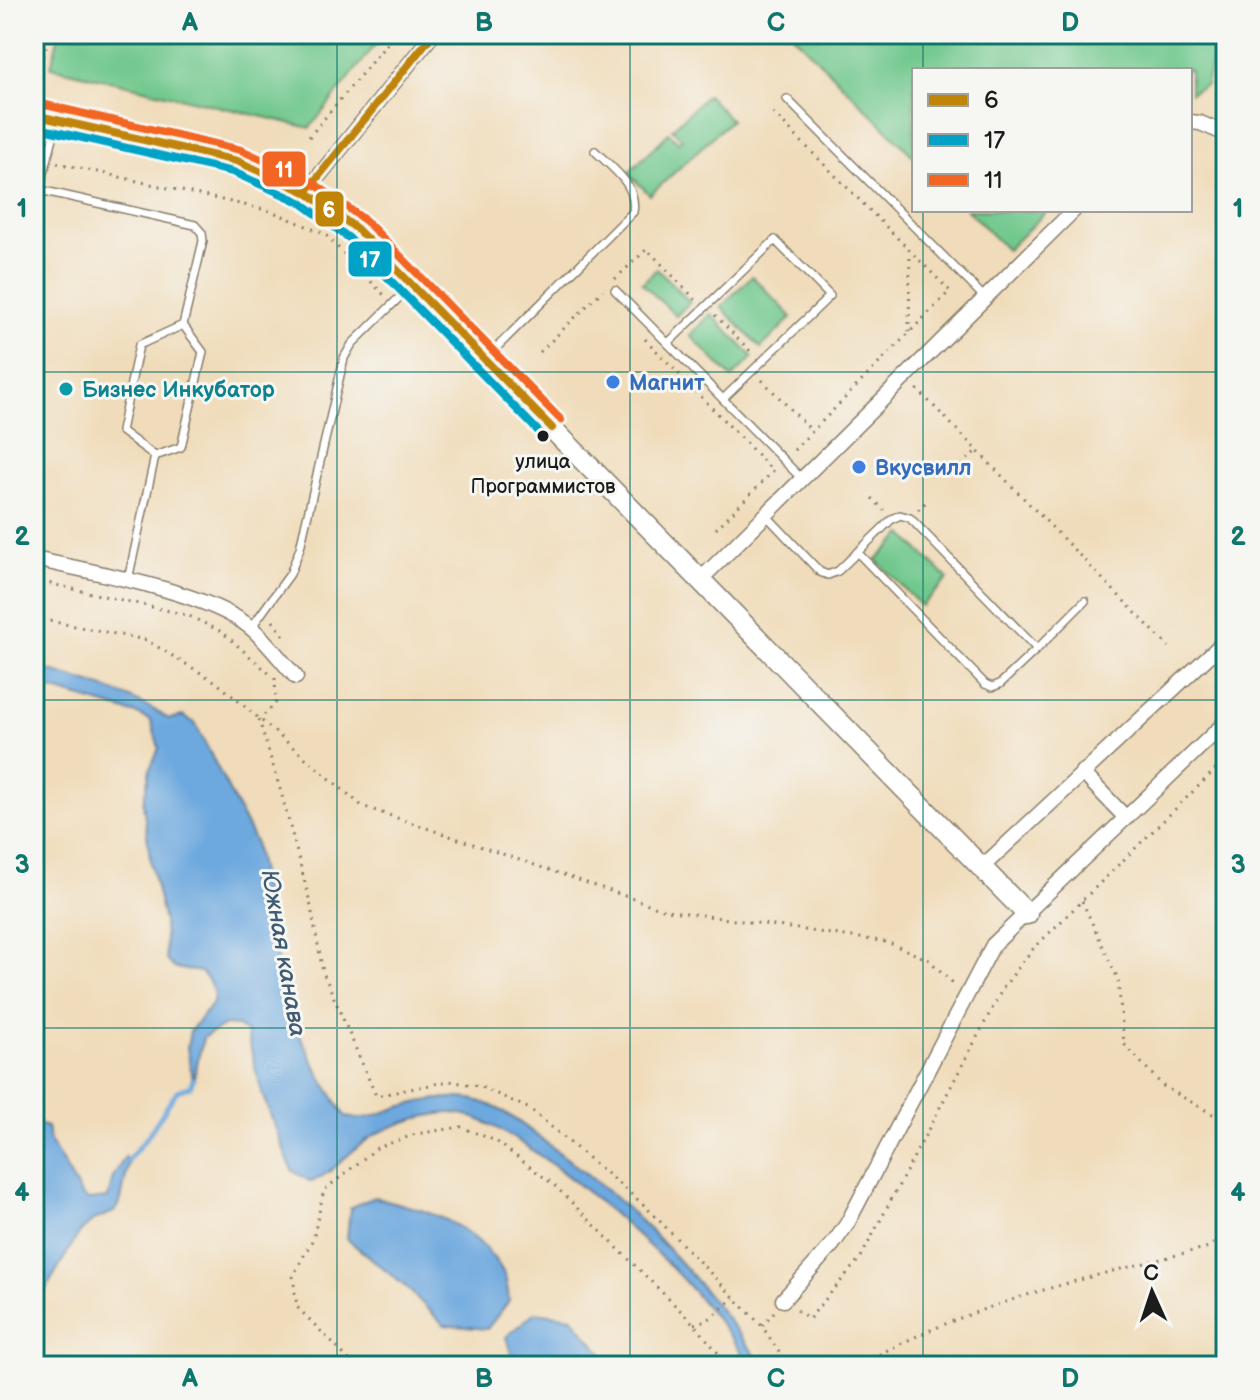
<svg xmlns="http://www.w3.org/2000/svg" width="1260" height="1400" viewBox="0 0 1260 1400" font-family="'Balsamiq Sans',sans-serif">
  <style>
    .green { fill: #71c88d; stroke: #467254; stroke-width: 2 }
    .water { fill: #6da8de; stroke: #44627d; stroke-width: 2 }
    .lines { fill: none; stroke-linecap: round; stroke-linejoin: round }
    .stream { stroke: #6da8de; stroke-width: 5 }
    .lane-casing { stroke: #867c6b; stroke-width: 10 }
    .street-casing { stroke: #867c6b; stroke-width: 17 }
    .secondary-casing { stroke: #867c6b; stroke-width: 23 }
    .path { stroke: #867c6b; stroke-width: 3; stroke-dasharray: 2 6; stroke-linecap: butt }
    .lane { stroke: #fff; stroke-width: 7 }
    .street { stroke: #fff; stroke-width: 14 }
    .secondary { stroke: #fff; stroke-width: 20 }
    .bus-1-casing { stroke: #f6f6f2; stroke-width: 14 }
    .bus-2-casing { stroke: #f6f6f2; stroke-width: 14 }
    .bus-3-casing { stroke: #f6f6f2; stroke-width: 14 }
    .bus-1 { stroke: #c08407; stroke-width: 8 }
    .bus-2 { stroke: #01a2c5; stroke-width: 8 }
    .bus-3 { stroke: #f26522; stroke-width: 8 }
    .grid { fill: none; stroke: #0f766e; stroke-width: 2; stroke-opacity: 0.55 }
    .shop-dot { fill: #3f7fe0; stroke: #f6f6f2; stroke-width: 3 }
    .culture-dot { fill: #0f9aa8; stroke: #f6f6f2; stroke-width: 3 }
    .bus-dot { fill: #1c1c1c; stroke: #f6f6f2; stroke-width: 3 }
    .labels { text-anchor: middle; stroke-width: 6; stroke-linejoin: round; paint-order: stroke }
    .bus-label { font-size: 20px; fill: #1c1c1c; stroke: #f6f6f2 }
    .shop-label { font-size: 22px; font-weight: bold; fill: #366cbe; stroke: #f6f6f2; text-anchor: start }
    .culture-label { font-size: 22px; font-weight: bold; fill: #0d838f; stroke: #f6f6f2; text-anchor: start }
    .water-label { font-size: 24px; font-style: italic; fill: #405b73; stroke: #f6f6f2 }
    .line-badge { stroke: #f6f6f2; stroke-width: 3 }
    .badge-label { font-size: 22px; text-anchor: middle; font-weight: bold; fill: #fff }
    .neatline { fill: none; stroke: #0f766e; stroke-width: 3 }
    .grid-label { font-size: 26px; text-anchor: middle; font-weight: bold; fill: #0f766e }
  </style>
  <rect width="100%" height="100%" fill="#f6f6f2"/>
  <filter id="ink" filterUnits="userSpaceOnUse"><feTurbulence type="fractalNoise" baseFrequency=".0125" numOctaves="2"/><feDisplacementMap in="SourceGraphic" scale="16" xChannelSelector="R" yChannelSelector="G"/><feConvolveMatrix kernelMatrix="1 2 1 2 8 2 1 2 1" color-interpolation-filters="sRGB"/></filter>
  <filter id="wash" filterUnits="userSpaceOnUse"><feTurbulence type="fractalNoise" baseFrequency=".006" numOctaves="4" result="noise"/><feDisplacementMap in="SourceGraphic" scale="32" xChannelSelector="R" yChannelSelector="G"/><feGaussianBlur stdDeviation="1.8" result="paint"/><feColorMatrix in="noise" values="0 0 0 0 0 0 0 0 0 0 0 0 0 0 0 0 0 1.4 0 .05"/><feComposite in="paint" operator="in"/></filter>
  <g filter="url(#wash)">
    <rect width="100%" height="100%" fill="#f0dcba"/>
    <g class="green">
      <path d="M59,34H384L310,128L51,67Z"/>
      <path d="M792,34H1218L1206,85L1190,93V70H914V157Z"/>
      <path d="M707,95L731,120L650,195L628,173L669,133L678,142L682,139L672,129Z"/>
      <path d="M967,210H1048L1007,250Z"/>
      <path d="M657,269L690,302L676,316L642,283Z"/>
      <path d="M752,276L792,317L761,348L721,307Z"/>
      <path d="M711,314L753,357L732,378L690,335Z"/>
      <path d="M903,534L948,579L921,606L876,560Z"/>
    </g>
    <g class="water">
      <path d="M34,666C80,680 129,692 169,719L183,716L195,723L255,842L282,986L298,1031L318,1072L345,1116C363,1124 384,1111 403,1106C426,1100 452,1095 475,1100C504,1107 525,1127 548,1144C575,1165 603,1185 628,1209C679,1256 723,1311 763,1366H749C734,1338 708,1308 687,1284C649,1242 503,1109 449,1113C421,1115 381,1127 359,1146C342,1159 331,1174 311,1182L292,1170L261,1091L247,1033L238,1026L225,1025L203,1038L193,1082L187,1048L190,1031L213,1003L214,993L209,981L201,972L174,968L166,960L164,922L151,865L143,803L150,769L159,748L151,721L140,715L34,684Z"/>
      <path d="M41,1125L47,1127L50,1141L82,1196L89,1200L108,1198L113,1177L125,1157L129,1161L121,1200L114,1212L94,1220L79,1233L34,1309V1126Z"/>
      <path d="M374,1197C426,1210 472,1221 502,1270C507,1278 508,1291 509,1301L487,1329L444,1325L407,1288L347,1239L350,1208Z"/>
      <path d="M535,1312L572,1317L612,1366H515L506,1337Z"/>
    </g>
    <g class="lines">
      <path class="stream" d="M124,1165L147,1137L177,1091L190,1087L193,1079"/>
    </g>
  </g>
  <g filter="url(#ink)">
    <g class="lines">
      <g class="lane-casing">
        <g id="lane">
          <path d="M787,99L985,298"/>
          <path d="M40,190L195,225L202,233L203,241L183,325L139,345L121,431L155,456L128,580"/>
          <path d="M34,212L57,122"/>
          <path d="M615,290L802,479"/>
          <path d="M668,343L775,240L830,296L723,399"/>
          <path d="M486,358L633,212C638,185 612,168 595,151"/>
          <path d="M155,456L181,447L203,352L183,325"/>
          <path d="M766,515L820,572L828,575L838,571L892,519L900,515L910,518L1037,649L1000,684L992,687L985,684L857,552"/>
          <path d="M251,628L290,574L300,548L344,358L352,344L409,288"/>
          <path d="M1037,649L1085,601"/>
        </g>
      </g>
      <g class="street-casing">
        <g id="street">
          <path d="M1190,122L1200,123L1226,134"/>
          <path d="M306,192L433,34"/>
          <path d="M34,559C92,572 205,591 250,627C267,641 281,661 296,677"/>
          <path d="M700,580L1074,210"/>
          <path d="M1082,772L1126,818"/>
          <path d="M980,869L1226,640"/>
          <path d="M783,1300L833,1244L847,1224L993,945L1226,722"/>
        </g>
      </g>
      <g class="secondary-casing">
        <path id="secondary" d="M34,115L237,161L306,192L357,229L1027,914"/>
      </g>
      <g class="path">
        <path d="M34,95L49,34"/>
        <path d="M773,113L950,291L792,452"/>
        <path d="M309,137L395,34"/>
        <path d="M57,163L271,211L325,234L385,296"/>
        <path d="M615,279L647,249L697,301"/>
        <path d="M715,315L752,353"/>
        <path d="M909,332L910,252"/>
        <path d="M645,339L773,471"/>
        <path d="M540,352L603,290"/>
        <path d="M762,380L812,431"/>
        <path d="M917,389L1169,647"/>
        <path d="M956,471L976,451"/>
        <path d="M872,498L884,510"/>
        <path d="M918,510L928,500"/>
        <path d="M716,529L775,469"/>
        <path d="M34,580L187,615L222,632L270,674"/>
        <path d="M34,618L146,640L216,682L362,806L666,910L887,942L929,960L954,984"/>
        <path d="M273,621L285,637L283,640"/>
        <path d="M275,678L276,702L259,720L281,792L310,902L323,972L376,1096L449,1081L479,1086L530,1109L644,1205L762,1326"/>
        <path d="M1082,901L1118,979L1124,1044L1163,1086L1216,1116L1226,1129"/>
        <path d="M797,1310L809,1319L861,1257L1003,988L1031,951L1226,759"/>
        <path d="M774,1312L762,1326L786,1363L803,1366"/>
        <path d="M694,1324L709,1319L734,1298"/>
        <path d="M355,1366L297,1307L293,1276L313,1239L324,1190L377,1148L416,1134L461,1127L496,1141L554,1185L694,1324L729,1366"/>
        <path d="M858,1366C969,1303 1086,1278 1209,1247L1226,1234"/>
      </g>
      <use href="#lane" class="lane"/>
      <use href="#street" class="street"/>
      <use href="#secondary" class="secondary"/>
      <g class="bus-1-casing">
        <g id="bus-1">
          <path d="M34,115L237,161L306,192L357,229L552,428"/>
          <path d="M306,192L433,34"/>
        </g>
      </g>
      <g class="bus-2-casing">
        <path id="bus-2" d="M34,127L233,172L300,202L349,238L543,436"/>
      </g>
      <g class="bus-3-casing">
        <path id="bus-3" d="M37,103L241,150L312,182L366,221L561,420"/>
      </g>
      <use href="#bus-1" class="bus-1"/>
      <use href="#bus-2" class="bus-2"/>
      <use href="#bus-3" class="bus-3"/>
    </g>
  </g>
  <path class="grid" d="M337,34V1366M630,34V1366M923,34V70M923,210V1366M34,372H1226M34,700H1226M34,1028H1226"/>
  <g class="shop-dot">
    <circle cx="613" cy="382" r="8"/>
    <circle cx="859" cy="467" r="8"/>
  </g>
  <circle class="culture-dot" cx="66" cy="389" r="8"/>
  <circle class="bus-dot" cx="543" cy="436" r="7"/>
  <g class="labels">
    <g class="bus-label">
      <text x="543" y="468">улица<tspan x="543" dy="25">Программистов</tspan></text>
    </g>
    <g class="shop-label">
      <text x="629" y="390">Магнит</text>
      <text x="875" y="475">Вкусвилл</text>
    </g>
    <g class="culture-label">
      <text x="82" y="397">Бизнес Инкубатор</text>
    </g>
    <g class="water-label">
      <text transform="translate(284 953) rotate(80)" y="8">Южная канава</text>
    </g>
  </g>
  <g class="line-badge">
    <rect x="261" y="150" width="46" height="38" rx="8" fill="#f26522"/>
    <rect x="314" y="190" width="31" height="38" rx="8" fill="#c08407"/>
    <rect x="347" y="240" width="46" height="38" rx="8" fill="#01a2c5"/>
  </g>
  <g class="badge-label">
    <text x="284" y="177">11</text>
    <text x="329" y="217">6</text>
    <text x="370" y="267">17</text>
  </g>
  <rect width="1260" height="1400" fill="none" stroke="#f6f6f2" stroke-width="88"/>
  <rect x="912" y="68" width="280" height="144" fill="#f6f6f2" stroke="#9f9f9c" stroke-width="2"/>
  <rect x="928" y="94" width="40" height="12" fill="#c08407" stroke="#9f9f9c" stroke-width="2"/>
  <text x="984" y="108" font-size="24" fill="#1c1c1c">6</text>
  <rect x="928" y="134" width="40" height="12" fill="#01a2c5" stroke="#9f9f9c" stroke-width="2"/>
  <text x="984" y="148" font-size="24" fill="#1c1c1c">17</text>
  <rect x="928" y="174" width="40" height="12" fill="#f26522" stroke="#9f9f9c" stroke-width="2"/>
  <text x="984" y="188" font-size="24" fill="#1c1c1c">11</text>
  <g transform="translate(1152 1292) rotate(357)" stroke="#f6f6f2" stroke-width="6" paint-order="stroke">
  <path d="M0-6L14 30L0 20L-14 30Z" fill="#1c1c1c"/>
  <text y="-12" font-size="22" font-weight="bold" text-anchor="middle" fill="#1c1c1c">С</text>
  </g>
  <rect x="44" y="44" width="1172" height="1312" class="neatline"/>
  <g class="grid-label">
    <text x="190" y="31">A</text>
    <text x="484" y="31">B</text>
    <text x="776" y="31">C</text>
    <text x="1070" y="31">D</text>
    <text x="22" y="217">1</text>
    <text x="1238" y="217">1</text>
    <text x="22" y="545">2</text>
    <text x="1238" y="545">2</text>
    <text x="22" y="873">3</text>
    <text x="1238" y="873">3</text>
    <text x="22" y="1201">4</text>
    <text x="1238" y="1201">4</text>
    <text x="190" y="1387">A</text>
    <text x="484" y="1387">B</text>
    <text x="776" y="1387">C</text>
    <text x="1070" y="1387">D</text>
  </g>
</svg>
